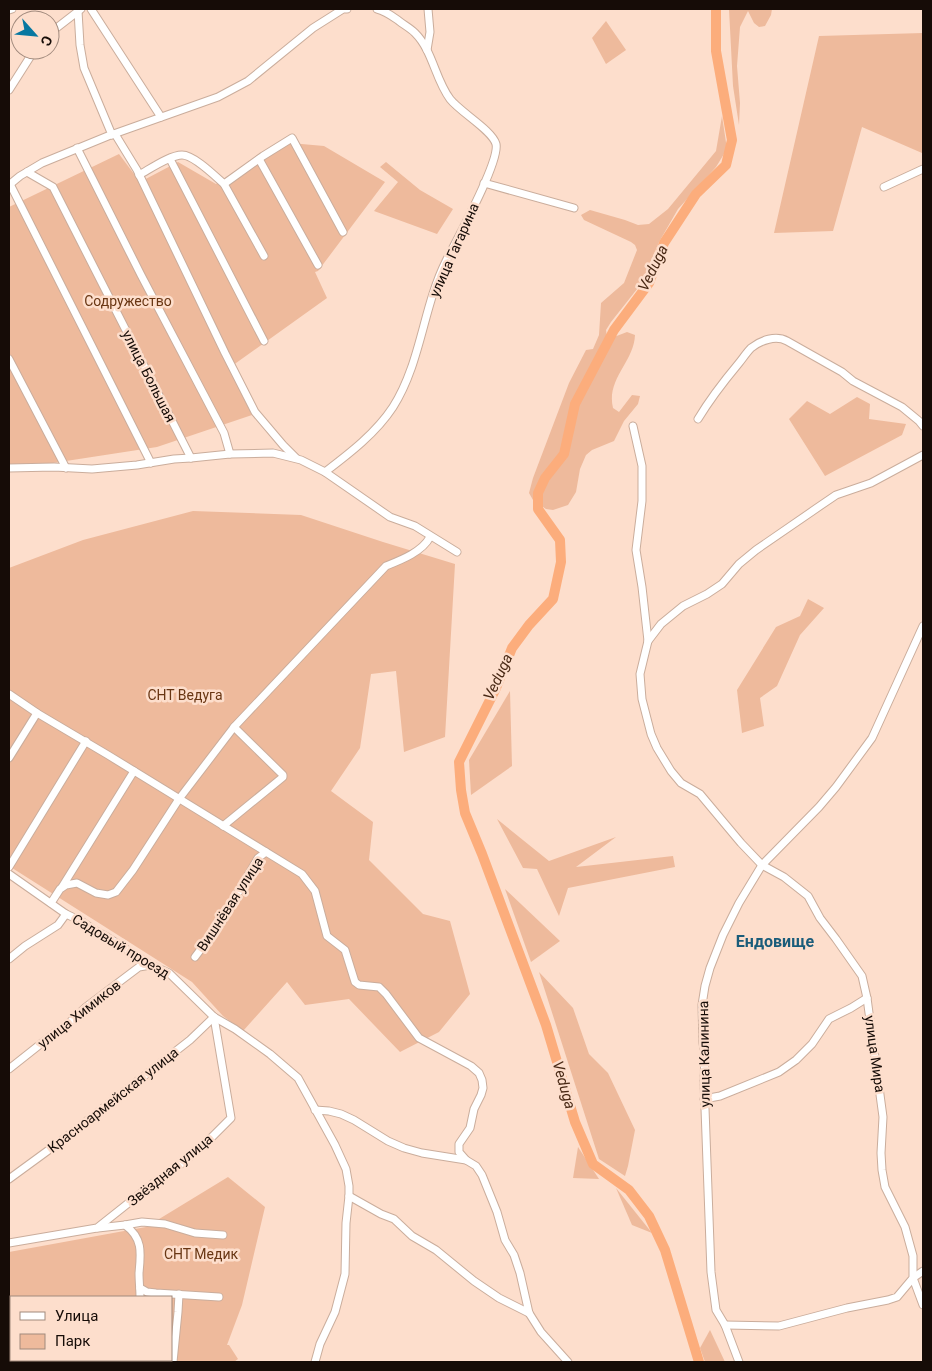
<svg xmlns="http://www.w3.org/2000/svg" width="932" height="1371" viewBox="0 0 932 1371" font-family="Roboto,sans-serif">
  <style>
    .green { fill: #eeba9c; fill-rule: evenodd }
    .lines { fill: none; stroke-linecap: round; stroke-linejoin: round }
    .river { stroke: #fcad7c; stroke-width: 10 }
    .minor-casing { stroke: #caad9c; stroke-width: 9 }
    .minor { stroke: #fff; stroke-width: 7 }
    .labels { text-anchor: middle; stroke-width: 5; stroke-linejoin: round; paint-order: stroke }
    .street-label { font-size: 14px; fill: #160c07; stroke: #fddecc }
    .park-label { font-size: 14px; fill: #693613; stroke: #fddecc }
    .water-label { font-size: 15px; font-style: italic; fill: #492915; stroke: #fddecc }
    .quarter-label { font-size: 16px; font-weight: bold; fill: #1a5c7a; stroke: #fddecc }
  </style>
  <rect width="100%" height="100%" fill="#fddecc"/>
  <g class="green">
    <path d="M729,9H772L771,15L765,26L759,27L754,23L748,11L740,27L737,66L740,103L739,125L733,86Z"/>
    <path d="M606,21L626,50L606,64L592,38Z"/>
    <path d="M923,33V150L922,153L862,127L833,231L774,233L819,36Z"/>
    <path d="M722,116L727,149L716,167L678,209L659,242L641,284L611,322L606,330L607,337H614L627,332L635,335C634,362 606,379 613,408L619,412L632,395L640,396L638,404L624,421L614,441L592,450L586,455L580,469L576,492L568,505L553,510L546,509L533,500L529,493L533,478L569,383L586,350L593,349L599,335L601,303L624,283L637,250L635,245L631,242L584,220L581,215L590,210L625,220L638,225L649,224L668,209L716,151Z"/>
    <path d="M279,142L324,146L385,182L318,271L315,272L327,298L229,368L252,415L157,447L53,463L9,466V207L119,154L140,182L178,162L216,184Z"/>
    <path d="M386,162L420,190L453,209L437,234L374,211L398,182L380,167Z"/>
    <path d="M857,397L870,404L869,419L906,424L902,435L825,476L789,419L807,401L830,414Z"/>
    <path d="M193,511L301,515L383,542L455,564L445,737L404,752L396,671L371,674L360,748L331,791L373,822L369,860L423,914L450,921L470,994L439,1032L400,1052L349,999L305,1005L287,982L243,1031L223,1016L192,982L9,866V568L83,540Z"/>
    <path d="M808,599L824,608L800,635L777,686L760,698L764,726L742,733L737,690L776,627L800,616Z"/>
    <path d="M510,691L512,766L471,795L469,760Z"/>
    <path d="M497,819L549,861L616,837L576,867L673,856L675,867L568,888L559,916L537,869L523,868Z"/>
    <path d="M505,889L560,941L531,962Z"/>
    <path d="M539,972L573,1008L589,1054L608,1073L635,1130L628,1166L625,1176L599,1159Z"/>
    <path d="M578,1147L599,1179L573,1178Z"/>
    <path d="M228,1177L265,1207L242,1305L227,1345H229L238,1359L234,1362H9V1252L146,1227ZM11,1297H171V1360H11Z"/>
    <path d="M616,1188L652,1233L632,1225Z"/>
    <path d="M710,1330L725,1362H705L700,1348Z"/>
  </g>
  <g class="lines">
    <path class="river" d="M699,1362L665,1250L649,1216L629,1190L593,1164L575,1122L546,1025L482,854L465,813L461,790L459,762L496,688L512,648L529,625L553,599L561,562L560,540L538,509V493L545,478L564,454L575,404L614,330L649,283L664,243L696,194L726,165L732,140L716,51V9"/>
    <g class="minor-casing">
      <g id="minor">
        <path d="M91,9L161,117"/>
        <path d="M9,10L12,9"/>
        <path d="M78,11L80,45L84,68L112,135"/>
        <path d="M50,33L81,9"/>
        <path d="M427,50L430,32L428,9"/>
        <path d="M9,90L30,57L36,50"/>
        <path d="M115,134L137,170L225,353L255,412L283,445L296,458"/>
        <path d="M77,148L141,275L224,433L230,454"/>
        <path d="M170,159L264,341"/>
        <path d="M259,159L318,265"/>
        <path d="M27,172L53,187L191,458"/>
        <path d="M139,175C150,169 170,155 182,155C194,155 215,176 224,184L263,156L292,138L343,232"/>
        <path d="M484,183L574,208"/>
        <path d="M10,184L151,463"/>
        <path d="M224,184L264,256"/>
        <path d="M9,185L20,176L42,163L108,136L218,97L248,81L313,28L343,9H347"/>
        <path d="M884,187L923,169"/>
        <path d="M9,359L66,468"/>
        <path d="M698,419C710,399 724,381 739,363C743,358 747,352 751,348C761,340 776,335 787,341L842,372L853,381L902,407L919,421L923,426"/>
        <path d="M633,426L642,466V501L636,550L642,587L648,641L640,674L642,699L651,734L657,748L671,771L681,783L700,794L741,843L762,865L784,877L808,896L820,918L836,939L862,976L867,998L883,1117L881,1153L882,1170L885,1187L905,1227L913,1256V1278L897,1297L888,1300L847,1308L779,1326L725,1325"/>
        <path d="M9,468L54,467L92,469L137,465L174,459L191,458L230,454L273,453L301,460L325,472L390,517L415,526L457,552"/>
        <path d="M325,472C350,453 376,433 393,407C421,363 423,307 446,261C456,241 500,162 496,144C492,130 460,112 450,99C435,79 433,51 415,33C410,28 404,25 399,21C392,16 386,11 377,9"/>
        <path d="M648,641L661,624L683,606L707,594L722,584L739,564L756,550L814,510L836,495L871,483L923,455"/>
        <path d="M9,694L37,713L108,755L302,874L315,891L327,936L345,950L355,982L359,985L379,987L386,994L419,1038L471,1066L479,1073L482,1080L483,1088L481,1095L474,1109L470,1128L459,1144V1152L466,1160"/>
        <path d="M9,758L37,713"/>
        <path d="M223,826L283,777V775L234,727L386,566C401,560 422,552 430,537"/>
        <path d="M9,867L86,741"/>
        <path d="M9,874L66,914L81,921L94,930L107,937L151,965L169,973L214,1017L235,1029L270,1054L298,1078L335,1145L346,1169L349,1186V1196L346,1223L345,1274L335,1312L320,1344L315,1362"/>
        <path d="M62,887L134,771"/>
        <path d="M51,903L60,889L66,885L77,883L96,893L108,895L116,892L133,870L179,799L234,727"/>
        <path d="M195,957L222,921L258,858L266,852"/>
        <path d="M9,959L25,946L58,925L66,914"/>
        <path d="M9,1069L57,1031L69,1023L86,1007L139,967L151,965"/>
        <path d="M704,1099L720,1096L779,1072L796,1060L812,1044L829,1019L851,1008L867,998"/>
        <path d="M315,1110L329,1111L341,1114L354,1120L388,1141L404,1148L422,1153L466,1160L476,1166L482,1175L497,1212L505,1240L514,1255L520,1273L529,1313L541,1332L568,1362"/>
        <path d="M9,1179L61,1141L190,1040L214,1017"/>
        <path d="M349,1196L381,1214L394,1219L412,1236L436,1250L474,1281L499,1298L529,1313"/>
        <path d="M125,1225C143,1238 141,1253 139,1273C139,1281 140,1289 140,1297"/>
        <path d="M98,1228L125,1225L142,1222L165,1224L195,1233L223,1235"/>
        <path d="M9,1243L97,1228L155,1182L181,1164L209,1140L231,1118L214,1017"/>
        <path d="M923,1271L913,1278L923,1305"/>
        <path d="M140,1288L147,1292L156,1293L219,1297"/>
        <path d="M83,1362V1360"/>
        <path d="M132,1362L133,1360"/>
        <path d="M173,1362L178,1312L179,1294"/>
        <path d="M739,1362L725,1325L716,1310L711,1272L704,1081L705,1055L703,1043L702,1005L705,986L710,968L723,935L739,903L762,865L819,807L836,787L872,738L923,626"/>
      </g>
    </g>
    <use href="#minor" class="minor"/>
  </g>
  <g class="labels">
    <g class="street-label">
      <text transform="translate(454 250) rotate(-66)" y="5">улица Гагарина</text>
      <text transform="translate(149 376) rotate(63)" y="5">улица Большая</text>
      <text transform="translate(230 904) rotate(-57)" y="5">Вишнёвая улица</text>
      <text transform="translate(121 946) rotate(31)" y="5">Садовый проезд</text>
      <text transform="translate(79 1014) rotate(-38)" y="5">улица Химиков</text>
      <text transform="translate(704 1054) rotate(-91)" y="5">улица Калинина</text>
      <text transform="translate(875 1054) rotate(82)" y="5">улица Мира</text>
      <text transform="translate(113 1100) rotate(-38)" y="5">Красноармейская улица</text>
      <text transform="translate(170 1170) rotate(-39)" y="5">Звёздная улица</text>
    </g>
    <g class="park-label">
      <text x="128" y="306">Содружество</text>
      <text x="185" y="700">СНТ Ведуга</text>
      <text x="201" y="1259">СНТ Медик</text>
    </g>
    <g class="water-label">
      <text transform="translate(653 268) rotate(-64)" y="5">Veduga</text>
      <text transform="translate(498 677) rotate(-65)" y="5">Veduga</text>
      <text transform="translate(564 1085) rotate(74)" y="5">Veduga</text>
    </g>
    <g class="quarter-label">
      <text x="775" y="947">Ендовище</text>
    </g>
  </g>
  <rect width="932" height="1371" fill="none" stroke="#160c07" stroke-width="20"/>
  <rect x="10" y="1296" width="162" height="65" fill="#fddecc" stroke="#a18a7d"/>
  <rect x="20" y="1312" width="25" height="8" fill="#ffffff" stroke="#a18a7d"/>
  <text x="55" y="1321" font-size="15" fill="#160c07">Улица</text>
  <rect x="20" y="1334" width="25" height="15" fill="#eeba9c" stroke="#a18a7d"/>
  <text x="55" y="1346" font-size="15" fill="#160c07">Парк</text>
  <g transform="translate(35 35) rotate(117)"><circle r="24" fill="#fddecc" stroke="#a18a7d"/>
  <path d="M0-4L9 19L0 12L-9 19Z" fill="#0778a1"/>
  <text y="-8" font-size="14" font-weight="bold" text-anchor="middle" fill="#160c07">С</text>
  </g>
</svg>
